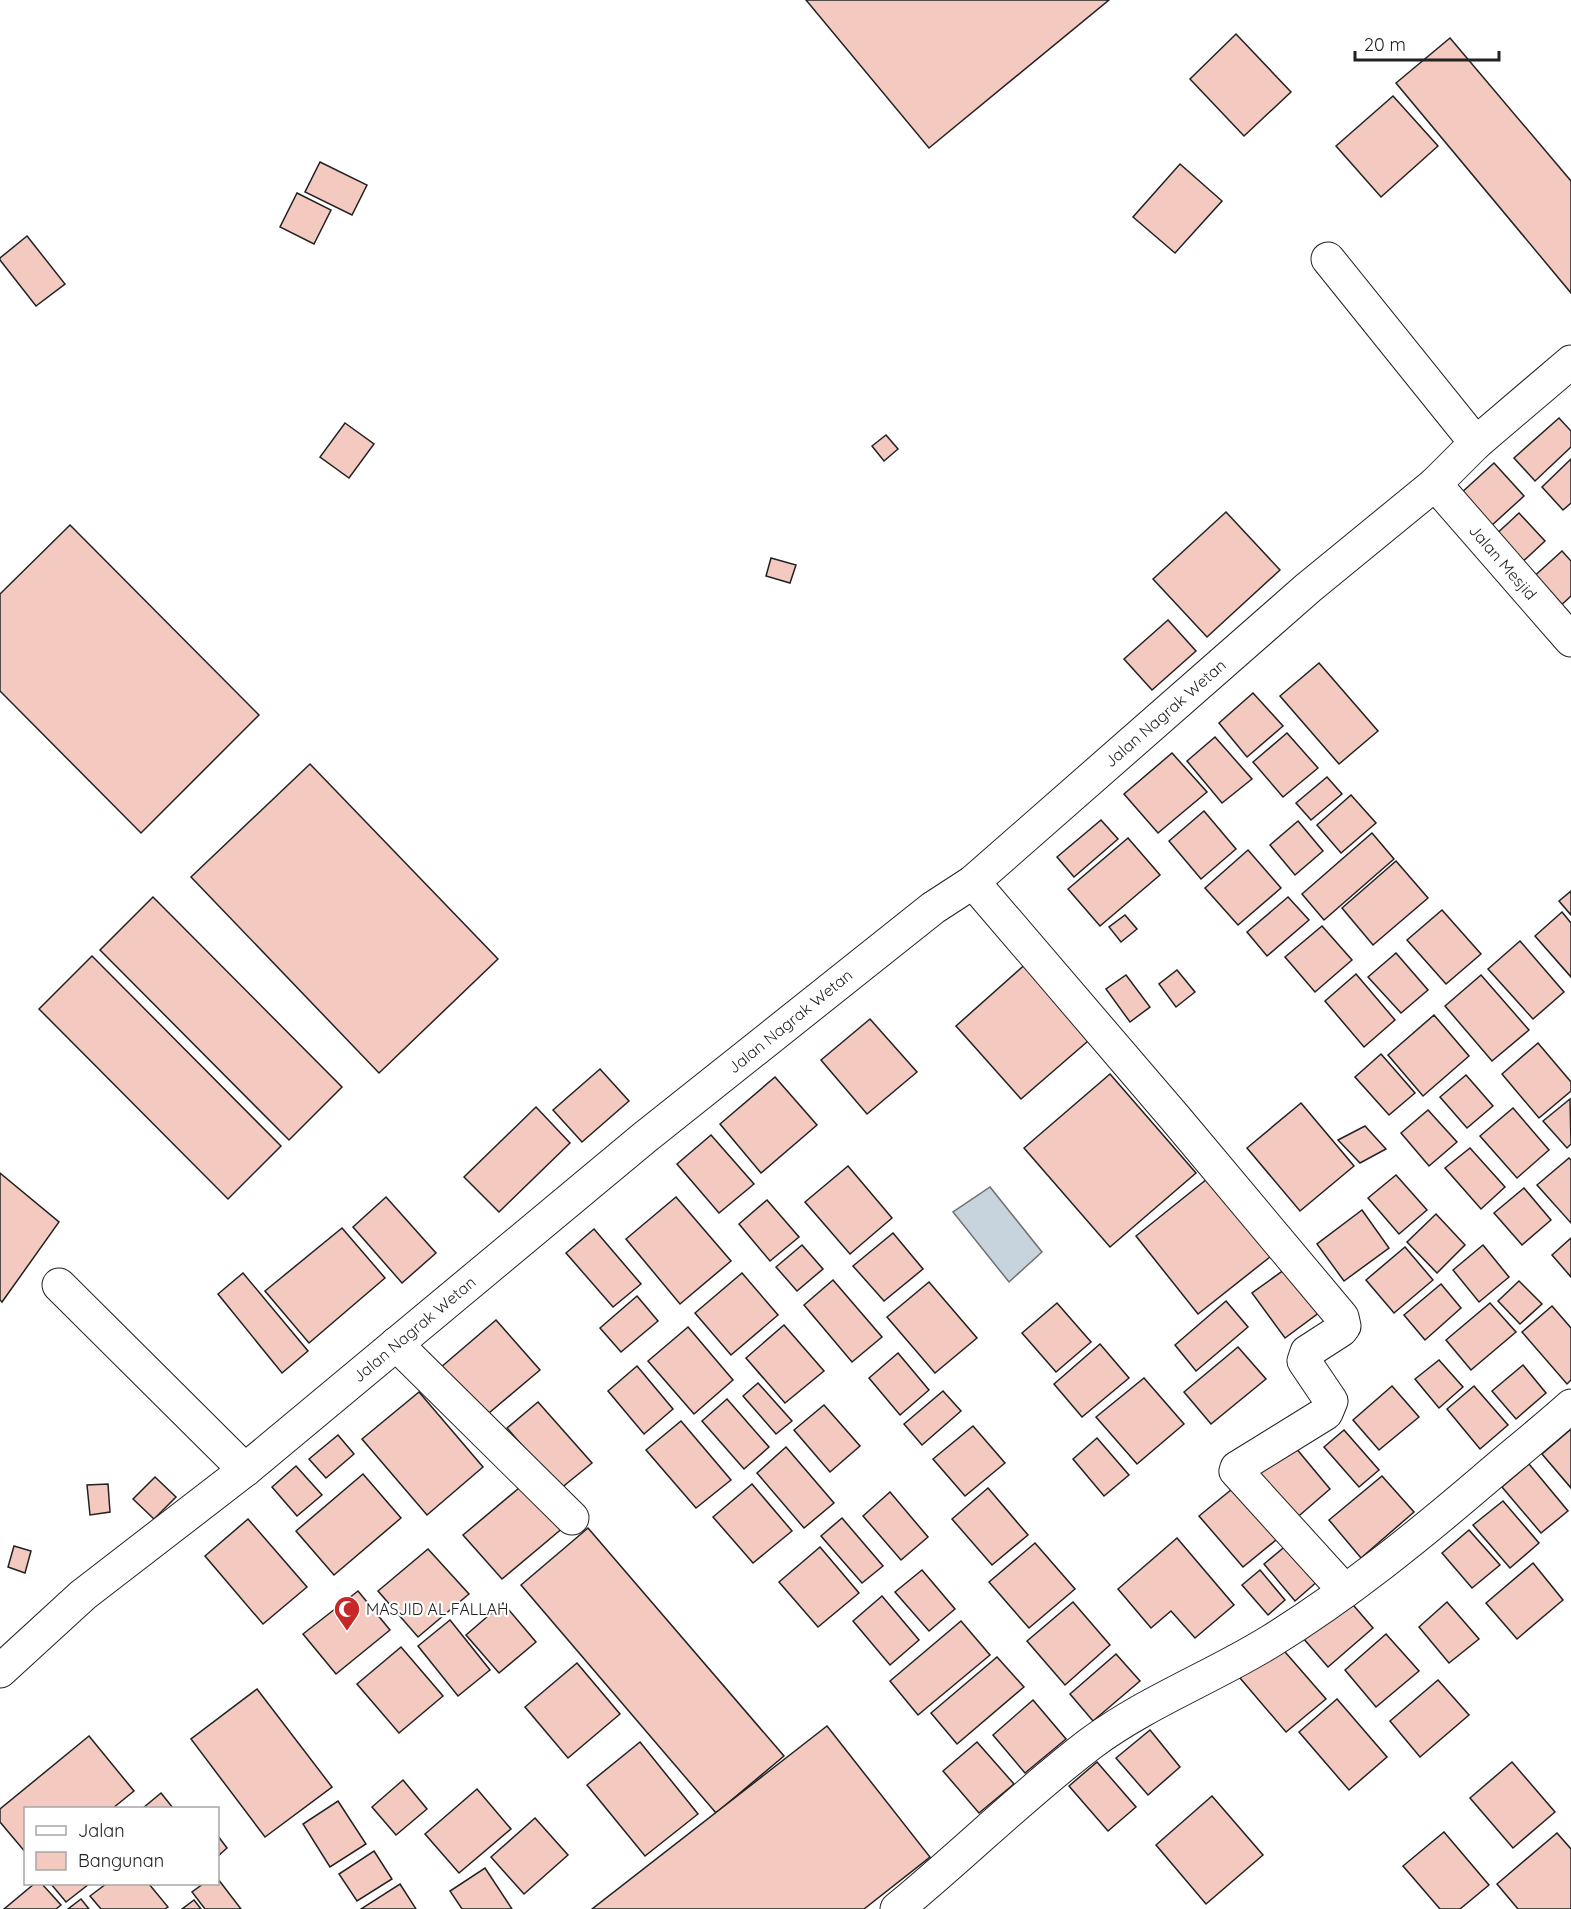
<svg xmlns="http://www.w3.org/2000/svg" width="1571" height="1909" viewBox="0 0 1571 1909" font-family="Quicksand,sans-serif">
  <style>
    .water { fill: #c7d3dd; stroke: #6f6f6f; stroke-width: 1.5 }
    .building { fill: #f3c9c0; stroke: #222; stroke-width: 1.5 }
    .lines { fill: none; stroke-linecap: round; stroke-linejoin: round }
    .minor-casing { stroke: #222; stroke-width: 35 }
    .minor { stroke: #fff; stroke-width: 33 }
    .labels { text-anchor: middle; stroke-width: 4.5; stroke-linejoin: round; paint-order: stroke }
    .street-label { font-size: 16px; fill: #222; stroke: #fff }
    .poi-label { font-size: 16px; fill: #222; stroke: #fff; text-anchor: start }
  </style>
  <rect width="100%" height="100%" fill="#fff"/>
  <path class="water" d="M990,1187L1042,1252L1009,1282L953,1212Z"/>
  <g class="building">
    <path d="M806,0H1109L929,148Z"/>
    <path d="M1236,34L1291,92L1244,136L1190,79Z"/>
    <path d="M1450,38L1571,181V293L1396,83Z"/>
    <path d="M1393,96L1438,146L1381,197L1336,146Z"/>
    <path d="M320,162L367,185L352,215L305,192Z"/>
    <path d="M1180,164L1222,201L1175,253L1133,217Z"/>
    <path d="M297,193L331,210L314,244L280,227Z"/>
    <path d="M27,236L65,284L36,306L0,260V258Z"/>
    <path d="M1559,418L1571,431V447L1535,481L1514,458Z"/>
    <path d="M345,423L374,444L349,478L320,457Z"/>
    <path d="M886,435L898,449L884,461L872,446Z"/>
    <path d="M1571,459V503L1563,510L1542,487Z"/>
    <path d="M1494,463L1524,496L1490,527L1460,494Z"/>
    <path d="M1226,512L1280,570L1207,637L1153,579Z"/>
    <path d="M1519,513L1545,541L1518,566L1492,538Z"/>
    <path d="M70,525L259,715L141,833L0,691V594Z"/>
    <path d="M1562,551L1571,561V596L1557,609L1530,580Z"/>
    <path d="M771,558L796,565L790,583L766,576Z"/>
    <path d="M1168,620L1196,651L1152,690L1124,659Z"/>
    <path d="M1319,663L1378,731L1339,764L1280,696Z"/>
    <path d="M1253,693L1283,726L1247,757L1219,723Z"/>
    <path d="M1287,733L1318,768L1283,797L1253,762Z"/>
    <path d="M1215,737L1252,779L1222,803L1187,761Z"/>
    <path d="M1172,753L1207,792L1158,833L1124,794Z"/>
    <path d="M310,764L498,959L379,1073L191,877Z"/>
    <path d="M1327,777L1342,794L1311,820L1296,803Z"/>
    <path d="M1351,795L1376,823L1341,853L1317,825Z"/>
    <path d="M1204,811L1236,849L1201,879L1169,841Z"/>
    <path d="M1101,820L1118,839L1074,877L1057,857Z"/>
    <path d="M1298,821L1323,851L1295,875L1270,845Z"/>
    <path d="M1372,833L1394,859L1324,920L1302,894Z"/>
    <path d="M1128,838L1160,875L1100,926L1068,889Z"/>
    <path d="M1248,850L1281,888L1238,925L1205,888Z"/>
    <path d="M1396,861L1428,898L1373,945L1342,908Z"/>
    <path d="M1571,891V915L1559,901Z"/>
    <path d="M153,897L342,1087L289,1140L100,950Z"/>
    <path d="M1288,897L1309,920L1267,956L1247,932Z"/>
    <path d="M1442,910L1481,954L1446,984L1407,940Z"/>
    <path d="M1562,912L1571,923V977L1535,936Z"/>
    <path d="M1125,915L1137,929L1121,942L1109,927Z"/>
    <path d="M1322,926L1352,960L1315,992L1285,957Z"/>
    <path d="M1520,941L1564,992L1533,1019L1488,969Z"/>
    <path d="M1396,953L1428,990L1401,1013L1368,977Z"/>
    <path d="M92,956L281,1146L228,1199L39,1009Z"/>
    <path d="M1029,961L1095,1035L1021,1099L956,1026Z"/>
    <path d="M1177,970L1195,992L1176,1007L1159,984Z"/>
    <path d="M1356,974L1395,1020L1364,1047L1325,1001Z"/>
    <path d="M1126,975L1150,1007L1130,1022L1106,989Z"/>
    <path d="M1481,975L1529,1030L1492,1061L1445,1006Z"/>
    <path d="M1434,1015L1469,1056L1423,1096L1388,1055Z"/>
    <path d="M870,1019L917,1072L867,1114L821,1060Z"/>
    <path d="M1538,1043L1571,1082V1091L1539,1118L1502,1074Z"/>
    <path d="M1381,1054L1415,1093L1389,1115L1355,1077Z"/>
    <path d="M600,1069L629,1101L582,1142L553,1110Z"/>
    <path d="M1110,1074L1196,1173L1110,1247L1024,1148Z"/>
    <path d="M1466,1075L1493,1106L1467,1128L1440,1097Z"/>
    <path d="M775,1077L817,1125L761,1173L720,1124Z"/>
    <path d="M1570,1099L1571,1144L1567,1148L1543,1121Z"/>
    <path d="M1301,1103L1354,1166L1300,1211L1247,1148Z"/>
    <path d="M536,1107L570,1143L499,1212L464,1177Z"/>
    <path d="M1513,1108L1549,1150L1517,1178L1480,1136Z"/>
    <path d="M1428,1110L1457,1142L1429,1166L1401,1133Z"/>
    <path d="M1365,1126L1386,1149L1360,1163L1338,1140Z"/>
    <path d="M711,1135L754,1184L719,1213L677,1164Z"/>
    <path d="M1470,1148L1505,1187L1481,1209L1445,1168Z"/>
    <path d="M1569,1158L1571,1160V1223L1537,1185Z"/>
    <path d="M848,1166L892,1218L850,1254L805,1202Z"/>
    <path d="M0,1173L59,1222L2,1302L0,1300Z"/>
    <path d="M1212,1175L1275,1253L1198,1314L1136,1236Z"/>
    <path d="M1396,1175L1427,1210L1399,1234L1368,1198Z"/>
    <path d="M1524,1188L1551,1220L1522,1245L1494,1213Z"/>
    <path d="M386,1197L436,1253L402,1283L353,1227Z"/>
    <path d="M676,1197L731,1261L680,1304L626,1239Z"/>
    <path d="M767,1200L799,1237L770,1261L739,1224Z"/>
    <path d="M1362,1210L1389,1248L1344,1281L1317,1244Z"/>
    <path d="M1436,1214L1465,1245L1437,1273L1407,1242Z"/>
    <path d="M342,1228L385,1278L309,1343L265,1291Z"/>
    <path d="M594,1229L641,1284L613,1307L566,1253Z"/>
    <path d="M893,1233L923,1269L884,1301L853,1266Z"/>
    <path d="M1571,1238V1277L1552,1255Z"/>
    <path d="M802,1245L823,1269L797,1291L776,1267Z"/>
    <path d="M1483,1245L1509,1277L1479,1302L1453,1270Z"/>
    <path d="M1405,1247L1433,1280L1394,1313L1366,1280Z"/>
    <path d="M1295,1262L1328,1306L1285,1338L1252,1293Z"/>
    <path d="M243,1273L308,1351L282,1373L218,1294Z"/>
    <path d="M742,1273L778,1315L731,1355L695,1313Z"/>
    <path d="M833,1280L882,1337L852,1362L804,1305Z"/>
    <path d="M1519,1281L1542,1304L1520,1324L1498,1301Z"/>
    <path d="M929,1282L977,1338L935,1373L887,1317Z"/>
    <path d="M1441,1284L1461,1308L1425,1340L1404,1315Z"/>
    <path d="M637,1296L658,1321L621,1352L600,1328Z"/>
    <path d="M1226,1301L1248,1327L1196,1371L1175,1345Z"/>
    <path d="M1057,1303L1091,1342L1056,1372L1022,1333Z"/>
    <path d="M1490,1303L1516,1332L1471,1370L1446,1340Z"/>
    <path d="M1552,1306L1571,1328V1380L1567,1384L1522,1332Z"/>
    <path d="M496,1320L540,1370L483,1418L440,1368Z"/>
    <path d="M784,1325L824,1371L785,1403L746,1358Z"/>
    <path d="M688,1327L733,1380L694,1414L648,1361Z"/>
    <path d="M1100,1344L1129,1378L1082,1417L1054,1384Z"/>
    <path d="M1238,1347L1266,1379L1211,1424L1184,1392Z"/>
    <path d="M898,1353L929,1390L900,1415L869,1378Z"/>
    <path d="M1439,1360L1463,1387L1439,1408L1415,1379Z"/>
    <path d="M1523,1365L1546,1393L1516,1419L1492,1391Z"/>
    <path d="M637,1366L673,1409L644,1434L608,1391Z"/>
    <path d="M1144,1378L1184,1424L1137,1464L1096,1417Z"/>
    <path d="M758,1383L792,1421L776,1434L743,1396Z"/>
    <path d="M1392,1386L1419,1417L1379,1450L1353,1420Z"/>
    <path d="M1474,1386L1508,1425L1480,1449L1447,1409Z"/>
    <path d="M943,1391L961,1411L922,1445L904,1424Z"/>
    <path d="M419,1392L483,1467L427,1515L362,1439Z"/>
    <path d="M727,1399L769,1447L744,1469L702,1421Z"/>
    <path d="M538,1402L592,1463L560,1489L507,1428Z"/>
    <path d="M824,1405L860,1446L830,1472L794,1430Z"/>
    <path d="M681,1421L731,1480L696,1508L646,1450Z"/>
    <path d="M973,1426L1005,1463L965,1496L933,1459Z"/>
    <path d="M1344,1430L1379,1470L1359,1487L1324,1447Z"/>
    <path d="M1570,1430L1571,1431V1488L1542,1454Z"/>
    <path d="M338,1435L354,1454L326,1478L309,1459Z"/>
    <path d="M1097,1438L1129,1475L1104,1496L1073,1459Z"/>
    <path d="M1290,1441L1330,1489L1293,1521L1252,1473Z"/>
    <path d="M786,1447L834,1503L804,1528L757,1473Z"/>
    <path d="M1529,1464L1568,1511L1541,1533L1502,1487Z"/>
    <path d="M296,1466L322,1495L297,1516L272,1487Z"/>
    <path d="M363,1474L401,1518L334,1575L296,1531Z"/>
    <path d="M1382,1476L1414,1512L1361,1558L1329,1520Z"/>
    <path d="M155,1477L176,1497L154,1519L133,1499Z"/>
    <path d="M525,1483L564,1527L502,1579L463,1535Z"/>
    <path d="M108,1484L110,1512L90,1515L87,1485Z"/>
    <path d="M752,1484L792,1531L753,1563L713,1517Z"/>
    <path d="M1237,1485L1281,1536L1243,1567L1199,1516Z"/>
    <path d="M988,1488L1028,1535L992,1565L952,1519Z"/>
    <path d="M890,1492L928,1537L901,1560L863,1516Z"/>
    <path d="M1503,1501L1539,1543L1510,1568L1473,1525Z"/>
    <path d="M842,1518L883,1566L862,1583L821,1536Z"/>
    <path d="M248,1519L307,1587L263,1624L205,1556Z"/>
    <path d="M588,1528L784,1756L716,1813L521,1585Z"/>
    <path d="M1469,1530L1500,1565L1472,1588L1442,1553Z"/>
    <path d="M1177,1538L1234,1605L1195,1638L1171,1611L1151,1628L1118,1589Z"/>
    <path d="M1035,1543L1075,1589L1029,1628L989,1582Z"/>
    <path d="M1288,1544L1319,1580L1295,1601L1264,1564Z"/>
    <path d="M14,1546L31,1551L25,1573L8,1567Z"/>
    <path d="M820,1547L859,1593L818,1627L779,1582Z"/>
    <path d="M428,1549L469,1594L418,1637L378,1591Z"/>
    <path d="M1533,1563L1563,1600L1517,1639L1486,1603Z"/>
    <path d="M922,1570L955,1609L929,1631L895,1592Z"/>
    <path d="M1260,1570L1285,1600L1268,1615L1242,1585Z"/>
    <path d="M358,1591L390,1630L336,1674L303,1634Z"/>
    <path d="M882,1596L919,1640L890,1665L853,1621Z"/>
    <path d="M1348,1599L1373,1628L1328,1667L1303,1638Z"/>
    <path d="M1073,1602L1110,1645L1065,1685L1027,1641Z"/>
    <path d="M1447,1602L1479,1639L1449,1663L1419,1627Z"/>
    <path d="M503,1603L536,1642L499,1673L466,1635Z"/>
    <path d="M450,1620L490,1670L458,1696L418,1646Z"/>
    <path d="M961,1621L990,1655L918,1715L890,1681Z"/>
    <path d="M1386,1634L1419,1671L1376,1707L1345,1670Z"/>
    <path d="M1279,1645L1326,1699L1286,1732L1240,1678Z"/>
    <path d="M401,1647L443,1696L399,1733L357,1684Z"/>
    <path d="M1116,1654L1140,1681L1093,1721L1070,1694Z"/>
    <path d="M997,1657L1024,1687L957,1744L931,1713Z"/>
    <path d="M577,1663L620,1714L568,1758L525,1707Z"/>
    <path d="M1438,1680L1469,1715L1420,1757L1390,1721Z"/>
    <path d="M257,1689L332,1787L265,1837L191,1739Z"/>
    <path d="M1337,1699L1387,1757L1349,1790L1299,1732Z"/>
    <path d="M1033,1700L1066,1739L1025,1773L993,1735Z"/>
    <path d="M827,1726L930,1857L864,1909H592Z"/>
    <path d="M1150,1730L1180,1767L1148,1795L1116,1758Z"/>
    <path d="M89,1736L134,1791L113,1808H26V1853L0,1822V1809Z"/>
    <path d="M640,1742L698,1814L645,1856L587,1785Z"/>
    <path d="M977,1742L1014,1784L979,1813L943,1771Z"/>
    <path d="M1097,1762L1136,1807L1108,1831L1069,1786Z"/>
    <path d="M1512,1762L1555,1812L1513,1848L1470,1798Z"/>
    <path d="M403,1780L427,1809L396,1835L372,1807Z"/>
    <path d="M477,1789L511,1829L459,1873L425,1834Z"/>
    <path d="M161,1793L173,1808H143Z"/>
    <path d="M1212,1796L1263,1855L1206,1904L1156,1845Z"/>
    <path d="M338,1801L366,1844L330,1867L303,1824Z"/>
    <path d="M535,1818L568,1855L524,1894L491,1857Z"/>
    <path d="M1444,1832L1489,1885L1460,1909H1440L1403,1866Z"/>
    <path d="M1557,1833L1571,1849V1909H1518L1497,1884Z"/>
    <path d="M218,1836L227,1848L218,1856Z"/>
    <path d="M374,1851L392,1879L357,1901L339,1874Z"/>
    <path d="M485,1868L512,1909H462L450,1891Z"/>
    <path d="M218,1879L241,1909H205L192,1892L203,1884H218Z"/>
    <path d="M34,1884H42L61,1905L56,1909H4Z"/>
    <path d="M51,1884H89L66,1902Z"/>
    <path d="M106,1884H149L168,1907L165,1909H101L90,1896Z"/>
    <path d="M400,1884L416,1909H361Z"/>
    <path d="M81,1899L89,1909H68Z"/>
    <path d="M194,1900L201,1909H182Z"/>
  </g>
  <g class="lines">
    <g class="minor-casing">
      <g id="minor">
        <path d="M1328,259L1476,443"/>
        <path d="M1435,484L1571,640"/>
        <path d="M973,882L1176,1119L1342,1317L1344,1326L1341,1330L1307,1352L1304,1361L1331,1401L1326,1413L1237,1468L1236,1471L1345,1591"/>
        <path d="M59,1285L245,1470"/>
        <path d="M396,1344L572,1518"/>
        <path d="M0,1671L83,1595L245,1470L644,1138L933,908L973,882L1308,588L1435,484L1476,443L1571,362"/>
        <path d="M897,1909C963,1855 1023,1795 1090,1744C1146,1702 1213,1677 1271,1641C1347,1594 1417,1537 1485,1479C1513,1455 1543,1431 1571,1406"/>
      </g>
    </g>
    <use href="#minor" class="minor"/>
  </g>
  <defs>
    <g id="mosque-pin" transform="scale(1.35)"><path d="M0 17L-7.5 6A9.5 9.5 0 1 1 7.5 6Z" fill="#c62828" stroke="#fff"/><path d="M3.5-4.9A6 6 0 1 0 3.5 4.9A5 5 0 1 1 3.5-4.9Z" fill="#fff"/></g>
  </defs>
  <g fill-rule="evenodd">
    <use href="#mosque-pin" x="347" y="1609"/>
  </g>
  <g class="labels">
    <g class="street-label">
      <text transform="translate(1503 562) rotate(49)" y="6">Jalan Mesjid</text>
      <text transform="translate(1165 713) rotate(-41)" y="6">Jalan Nagrak Wetan</text>
      <text transform="translate(790 1021) rotate(-39)" y="6">Jalan Nagrak Wetan</text>
      <text transform="translate(414 1329) rotate(-40)" y="6">Jalan Nagrak Wetan</text>
    </g>
    <g class="poi-label">
      <text x="366" y="1615">MASJID AL FALLAH</text>
    </g>
  </g>
  <rect x="24" y="1807" width="195" height="78" fill="#ffffff" stroke="#a7a7a7" stroke-width="1.5"/>
  <rect x="36" y="1826" width="30" height="9" fill="#ffffff" stroke="#a7a7a7" stroke-width="1.5"/>
  <text x="78" y="1837" font-size="18" fill="#222222">Jalan</text>
  <rect x="36" y="1852" width="30" height="18" fill="#f3c9c0" stroke="#a7a7a7" stroke-width="1.5"/>
  <text x="78" y="1867" font-size="18" fill="#222222">Bangunan</text>
  <path d="M1355 51v9h144v-9" fill="none" stroke="#222222" stroke-width="3"/>
  <text x="1364" y="51" font-size="18" fill="#222222" stroke="#ffffff" stroke-width="4.5" paint-order="stroke">20 m</text>
</svg>
